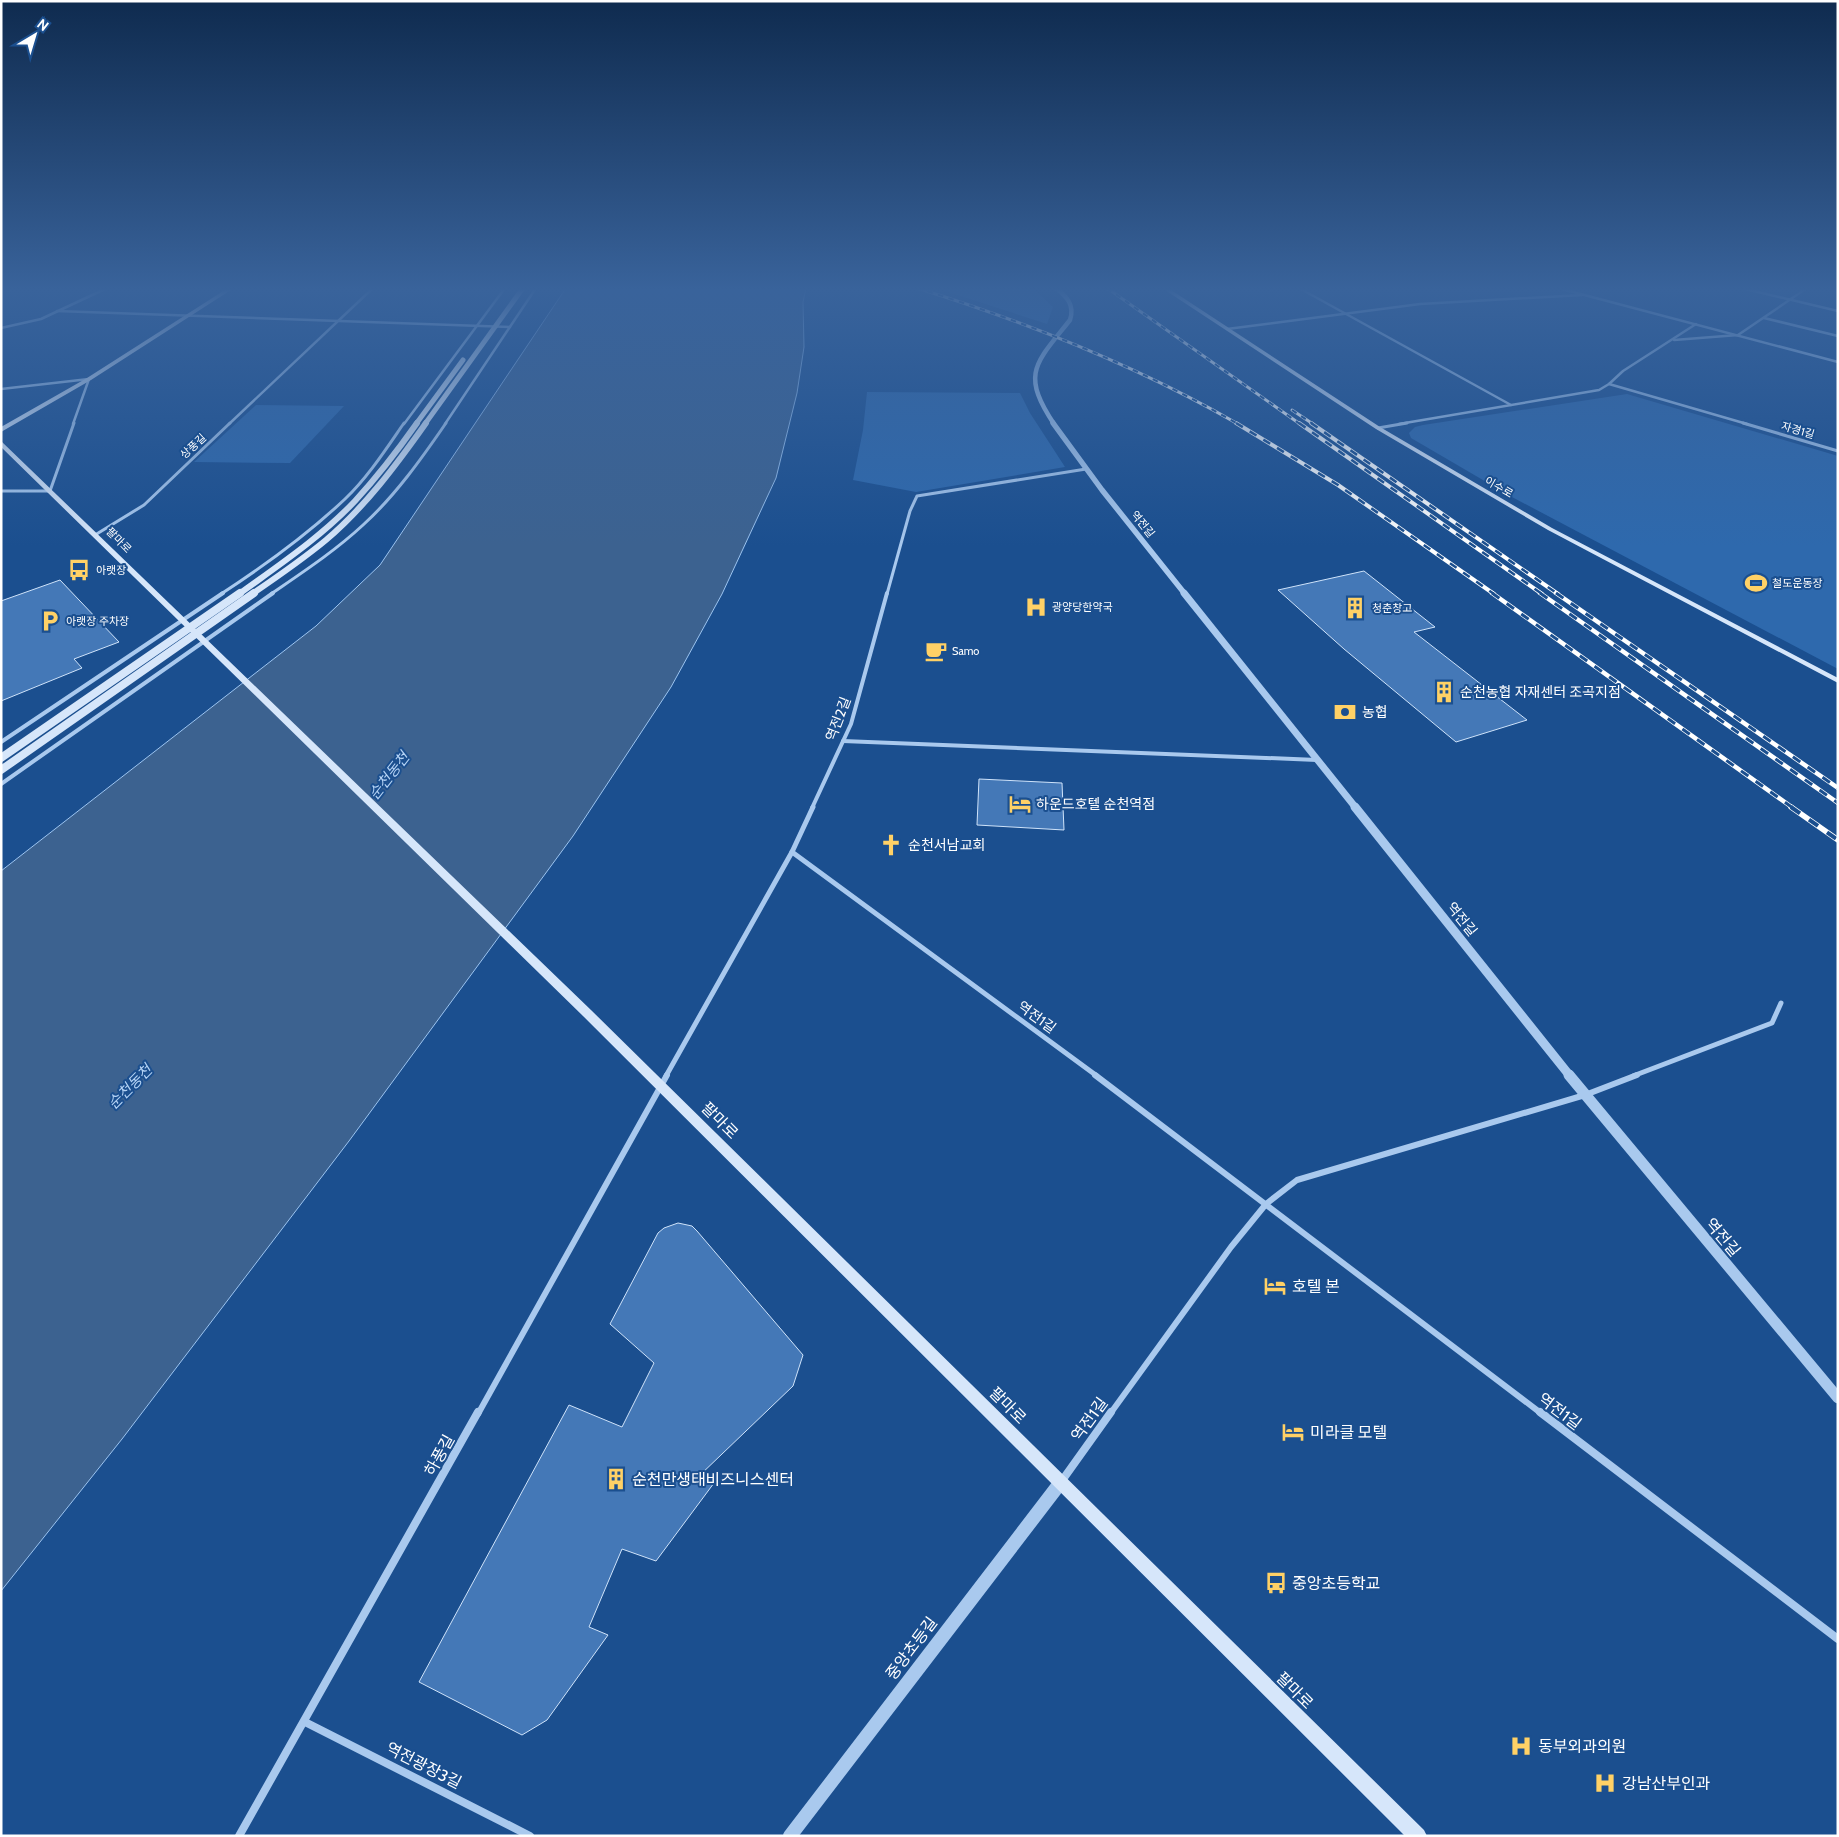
<svg xmlns="http://www.w3.org/2000/svg" width="1839" height="1837" viewBox="0 0 1839 1837" font-family="Cabin,'Noto Sans KR',sans-serif">
  <style>
    .green { fill: #2e69ad }
    .water { fill: #3c6290; stroke: #9cc4f0 }
    .building { fill: #4478b7; stroke: #cfe3fa }
    .lines { fill: none; stroke-linecap: round; stroke-linejoin: round }
    .minor-far5 { stroke: #a9c9ee; stroke-width: 2.5 }
    .minor-far4 { stroke: #a9c9ee; stroke-width: 3 }
    .minor-far3 { stroke: #a9c9ee; stroke-width: 4 }
    .minor-far2 { stroke: #a9c9ee; stroke-width: 5 }
    .minor-far1 { stroke: #a9c9ee; stroke-width: 6 }
    .minor { stroke: #a9c9ee; stroke-width: 8 }
    .tertiary-far5 { stroke: #a9c9ee; stroke-width: 4.5 }
    .tertiary-far4 { stroke: #a9c9ee; stroke-width: 5.5 }
    .tertiary-far3 { stroke: #a9c9ee; stroke-width: 7 }
    .tertiary-far2 { stroke: #a9c9ee; stroke-width: 9 }
    .tertiary-far1 { stroke: #a9c9ee; stroke-width: 11 }
    .tertiary { stroke: #a9c9ee; stroke-width: 14 }
    .secondary { fill: #d6e6fa; fill-rule: evenodd }
    .rail-far3-casing { stroke: #fff; stroke-width: 3 }
    .rail-far2-casing { stroke: #fff; stroke-width: 4 }
    .rail-far1-casing { stroke: #fff; stroke-width: 4.5 }
    .rail-casing { stroke: #fff; stroke-width: 5.5 }
    .rail-far3 { stroke: #1b4f8f; stroke-width: 2; stroke-dasharray: 5.5; stroke-linecap: butt }
    .rail-far2 { stroke: #1b4f8f; stroke-width: 2.5; stroke-dasharray: 8; stroke-linecap: butt }
    .rail-far1 { stroke: #1b4f8f; stroke-width: 3; stroke-dasharray: 9; stroke-linecap: butt }
    .rail { stroke: #1b4f8f; stroke-width: 4; stroke-dasharray: 11; stroke-linecap: butt }
    .secondary-bridge-far2 { stroke: #d6e6fa; stroke-width: 5 }
    .secondary-bridge-far1 { stroke: #d6e6fa; stroke-width: 6 }
    .secondary-bridge { stroke: #d6e6fa; stroke-width: 8 }
    .labels { text-anchor: middle; stroke-width: 4; stroke-linejoin: round; paint-order: stroke }
    .far-street-label { font-size: 11px; fill: #fff; stroke: #1b4f8f }
    .far-poi-label { font-size: 11px; fill: #fff; stroke: #1b4f8f; text-anchor: start }
    .poi-label { font-size: 14px; fill: #fff; stroke: #1b4f8f; text-anchor: start }
    .street-label { font-size: 14px; fill: #fff; stroke: #1b4f8f }
    .water-label { font-size: 15px; font-style: italic; fill: #b5d3f5; stroke: #1b4f8f }
    .near-street-label { font-size: 16px; fill: #fff; stroke: #1b4f8f }
    .near-poi-label { font-size: 16px; fill: #fff; stroke: #1b4f8f; text-anchor: start }
  </style>
  <rect width="100%" height="100%" fill="#1b4f8f"/>
  <g class="green">
    <path d="M936,288H1033L1053,307L1047,324Z"/>
    <path d="M867,392L1020,393L1030,413L1065,467L916,492L853,480L863,430Z"/>
    <path d="M1627,394L1838,456V669L1512,497L1411,438L1409,433L1415,427L1423,425Z"/>
    <path d="M256,405L344,406L290,463L194,462Z"/>
  </g>
  <path class="water" d="M566,288H806L803,302L804,347L797,393L776,478L722,594L671,687L573,836L349,1141L122,1439L1,1591V871L316,626L380,565Z"/>
  <g class="building">
    <path d="M1364,571L1435,627L1414,632L1527,720L1456,742L1344,649L1278,590Z"/>
    <path d="M60,580L119,642L74,659L82,668L1,701V601Z"/>
    <path d="M979,779L1062,783L1064,830L977,825Z"/>
    <path d="M678,1223L692,1226L697,1231L803,1355L793,1386L698,1477L714,1483L656,1561L622,1549L589,1627L608,1635L547,1720L522,1735L419,1682L569,1405L622,1427L654,1363L610,1324L658,1233L664,1228Z"/>
  </g>
  <g class="lines">
    <g class="minor-far5">
      <path d="M1299,288L1511,405"/>
      <path d="M1558,288L1838,362"/>
      <path d="M1741,288L1838,311"/>
      <path d="M1836,288L1838,289"/>
      <path d="M57,311L510,327"/>
      <path d="M1764,318L1838,336"/>
      <path d="M1,328L41,319L107,288"/>
      <path d="M1227,329L1420,304L1582,295"/>
      <path d="M1674,340L1738,335L1807,288"/>
      <path d="M1609,384L1747,424"/>
      <path d="M1,389L89,379L73,424"/>
      <path d="M229,424L373,288"/>
      <path d="M404,424L505,288"/>
      <path d="M445,424L536,288"/>
      <path d="M1399,424L1599,390L1609,384L1623,371L1696,324"/>
    </g>
    <g class="minor-far4">
      <path d="M1743,423L1838,451"/>
      <path d="M1378,428L1407,423"/>
      <path d="M1,491H50L74,423"/>
      <path d="M95,535L144,505L230,423"/>
      <path d="M221,594C264,566 308,534 345,499C368,477 386,449 404,423"/>
      <path d="M271,594C303,572 335,551 363,525C395,496 422,458 446,423"/>
      <path d="M887,594L910,511L917,496L1086,469"/>
    </g>
    <g class="minor-far3">
      <path d="M843,741L1317,760"/>
      <path d="M1,742L223,593"/>
      <path d="M1,784L273,593"/>
      <path d="M812,808L851,724L887,593"/>
    </g>
    <g class="minor-far2">
      <path d="M792,852L1097,1076"/>
      <path d="M666,1076L792,852L813,807"/>
      <path d="M1633,1076L1772,1023L1781,1003"/>
    </g>
    <g class="minor-far1">
      <path d="M1095,1075L1542,1414"/>
      <path d="M478,1414L667,1075"/>
      <path d="M1110,1414L1231,1247L1266,1204L1297,1180L1585,1095L1637,1075"/>
    </g>
    <g class="minor">
      <path d="M1540,1412L1838,1639"/>
      <path d="M1061,1482L1111,1412"/>
      <path d="M305,1722L530,1836"/>
      <path d="M239,1836L478,1412"/>
    </g>
    <path class="tertiary-far5" d="M1054,424C1020,373 1036,363 1070,320C1075,305 1067,297 1056,288"/>
    <path class="tertiary-far4" d="M1053,423L1102,490L1185,594"/>
    <path class="tertiary-far3" d="M1184,593L1356,808"/>
    <path class="tertiary-far2" d="M1355,807L1570,1076"/>
    <path class="tertiary-far1" d="M1569,1075L1838,1398"/>
    <path class="tertiary" d="M790,1836L1061,1482"/>
    <g class="secondary">
      <path d="M228,288H234L91,380L1,432V427L87,378Z"/>
      <path d="M1162,288H1168L1380,427L1552,528L1838,678V683L1548,530L1376,429Z"/>
      <path d="M1,441L591,1010L1424,1830L1427,1836H1405L583,1016L1,447Z"/>
    </g>
    <g class="rail-far3-casing">
      <g id="rail-far3">
        <path d="M917,288C1029,323 1137,366 1238,424"/>
        <path d="M1107,288L1300,424"/>
        <path d="M1292,410L1313,424"/>
      </g>
    </g>
    <g class="rail-far2-casing">
      <g id="rail-far2">
        <path d="M1236,423L1338,485L1494,594"/>
        <path d="M1299,423L1542,594"/>
        <path d="M1311,423L1558,594"/>
      </g>
    </g>
    <g class="rail-far1-casing">
      <g id="rail-far1">
        <path d="M1492,593L1793,808"/>
        <path d="M1540,593L1838,803"/>
        <path d="M1556,593L1838,788"/>
      </g>
    </g>
    <g class="rail-casing">
      <path id="rail" d="M1791,807L1838,840"/>
    </g>
    <use href="#rail-far3" class="rail-far3"/>
    <use href="#rail-far2" class="rail-far2"/>
    <use href="#rail-far1" class="rail-far1"/>
    <use href="#rail" class="rail"/>
    <g class="secondary-bridge-far2">
      <path d="M416,424L463,360"/>
      <path d="M425,424L523,288"/>
    </g>
    <g class="secondary-bridge-far1">
      <path d="M239,594C279,565 321,537 355,501C378,476 398,450 417,423"/>
      <path d="M252,594C277,577 303,559 326,540C365,507 397,464 426,423"/>
    </g>
    <g class="secondary-bridge">
      <path d="M1,758L240,593"/>
      <path d="M1,770L254,593"/>
    </g>
  </g>
  <linearGradient id="sky" x2="0" y2="1"><stop stop-color="#0f2b4f"/><stop offset="0.53" stop-color="#39639b"/><stop offset="1" stop-color="#39639b" stop-opacity="0"/></linearGradient>
  <rect width="1839" height="546" fill="url(#sky)"/>
  <defs>
    <g id="bus-bare" transform="scale(1.725)"><path d="M-5-6H5V4H4V6H2V4H-2V6H-4V4H-5ZM-3.5-4V0h7V-4ZM-3.5 1.2v1.5H-2V1.2ZM2 1.2v1.5H3.5V1.2Z" fill="#ffd166" stroke="#1b4f8f" stroke-width="2.5" paint-order="stroke"/></g>
    <g id="stadium-bare" transform="scale(1.725)"><path d="M0-5a6.5 5 0 1 0 0 10a6.5 5 0 1 0 0-10ZM-3.5-1.8h7v3.6h-7Z" fill="#ffd166" stroke="#1b4f8f" stroke-width="2.5" paint-order="stroke"/></g>
    <g id="hospital-bare" transform="scale(1.725)"><path d="M-5-5h3v3.5h4V-5h3V5h-3V1.5h-4V5h-3Z" fill="#ffd166" stroke="#1b4f8f" stroke-width="2.5" paint-order="stroke"/></g>
    <g id="building-bare" transform="scale(1.725)"><path d="M-4-6H4V6H1V3H-1V6H-4ZM-2.5-4.3h1.7v1.8h-1.7ZM.8-4.3h1.7v1.8H.8ZM-2.5-1h1.7V.8h-1.7ZM.8-1h1.7V.8H.8Z" fill="#ffd166" stroke="#1b4f8f" stroke-width="2.5" paint-order="stroke"/></g>
    <g id="parking-bare" transform="scale(1.725)"><path d="M-3.5-5.5H1a3.5 3.5 0 0 1 0 7H-1V5.5H-3.5ZM-1-3.4V-.6H.8a1.4 1.4 0 0 0 0-2.8Z" fill="#ffd166" stroke="#1b4f8f" stroke-width="2.5" paint-order="stroke"/></g>
    <g id="cafe-bare" transform="scale(1.725)"><path d="M-5.5-4.5H6V0H3Q3 3.5 0 3.5H-2.5Q-5.5 3.5-5.5 0ZM3-3.2v2h1.7v-2ZM-6 4.5H4V6H-6Z" fill="#ffd166" stroke="#1b4f8f" stroke-width="2.5" paint-order="stroke"/></g>
    <g id="bank-bare" transform="scale(1.725)"><path d="M-6-4H6V4H-6ZM0-2.3a2.3 2.3 0 1 0 0 4.6a2.3 2.3 0 1 0 0-4.6Z" fill="#ffd166" stroke="#1b4f8f" stroke-width="2.5" paint-order="stroke"/></g>
    <g id="hotel-bare" transform="scale(1.725)"><path d="M-6-4.5h1.5V1H6V5H4.5V3h-9V5H-6ZM-4 0a1.8 1.8 0 1 1 3.6 0ZM.5 0V-2.5h3Q6-2.5 6 0Z" fill="#ffd166" stroke="#1b4f8f" stroke-width="2.5" paint-order="stroke"/></g>
    <g id="church-bare" transform="scale(1.725)"><path d="M-1.2-6h2.4v3.5h3.3v2.4h-3.3V6h-2.4V-.1h-3.3v-2.4h3.3Z" fill="#ffd166" stroke="#1b4f8f" stroke-width="2.5" paint-order="stroke"/></g>
  </defs>
  <g fill-rule="evenodd">
    <use href="#bus-bare" x="79" y="570"/>
    <use href="#stadium-bare" x="1756" y="583"/>
    <use href="#hospital-bare" x="1036" y="607"/>
    <use href="#building-bare" x="1355" y="608"/>
    <use href="#parking-bare" x="50" y="621"/>
    <use href="#cafe-bare" x="936" y="651"/>
    <use href="#building-bare" x="1444" y="692"/>
    <use href="#bank-bare" x="1345" y="712"/>
    <use href="#hotel-bare" x="1020" y="804"/>
    <use href="#church-bare" x="891" y="845"/>
    <use href="#hotel-bare" x="1275" y="1286"/>
    <use href="#hotel-bare" x="1293" y="1432"/>
    <use href="#building-bare" x="616" y="1479"/>
    <use href="#bus-bare" x="1276" y="1583"/>
    <use href="#hospital-bare" x="1521" y="1746"/>
    <use href="#hospital-bare" x="1605" y="1783"/>
  </g>
  <g class="labels">
    <g class="far-street-label">
      <text transform="translate(1798 430) rotate(16)" y="4">자경1길</text>
      <text transform="translate(193 446) rotate(-43)" y="4">상풍길</text>
      <text transform="translate(1499 487) rotate(30)" y="4">이수로</text>
      <text transform="translate(1143 524) rotate(51)" y="4">역전길</text>
      <text transform="translate(119 540) rotate(45)" y="4">팔마로</text>
    </g>
    <g class="far-poi-label">
      <text x="96" y="574">아랫장</text>
      <text x="1772" y="587">철도운동장</text>
      <text x="1052" y="611">광양당한약국</text>
      <text x="1372" y="612">청춘창고</text>
      <text x="66" y="625">아랫장 주차장</text>
      <text x="952" y="655">Samo</text>
    </g>
    <g class="poi-label">
      <text x="1460" y="697">순천농협 자재센터 조곡지점</text>
      <text x="1362" y="717">농협</text>
      <text x="1036" y="809">하운드호텔 순천역점</text>
      <text x="908" y="850">순천서남교회</text>
    </g>
    <g class="street-label">
      <text transform="translate(838 719) rotate(-69)" y="5">역전2길</text>
      <text transform="translate(1462 919) rotate(51)" y="5">역전길</text>
      <text transform="translate(1037 1017) rotate(36)" y="5">역전1길</text>
    </g>
    <g class="water-label">
      <text transform="translate(389 776) rotate(-52)" y="5">순천동천</text>
      <text transform="translate(130 1087) rotate(-45)" y="5">순천동천</text>
    </g>
    <g class="near-street-label">
      <text transform="translate(720 1120) rotate(45)" y="6">팔마로</text>
      <text transform="translate(1723 1237) rotate(50)" y="6">역전길</text>
      <text transform="translate(1008 1405) rotate(45)" y="6">팔마로</text>
      <text transform="translate(1560 1411) rotate(37)" y="6">역전1길</text>
      <text transform="translate(1089 1419) rotate(-54)" y="6">역전1길</text>
      <text transform="translate(439 1455) rotate(-61)" y="6">하풍길</text>
      <text transform="translate(911 1648) rotate(-53)" y="6">중앙초등길</text>
      <text transform="translate(1295 1690) rotate(45)" y="6">팔마로</text>
      <text transform="translate(424 1765) rotate(27)" y="6">역전광장3길</text>
    </g>
    <g class="near-poi-label">
      <text x="1292" y="1292">호텔 본</text>
      <text x="1310" y="1438">미라클 모텔</text>
      <text x="632" y="1485">순천만생태비즈니스센터</text>
      <text x="1292" y="1589">중앙초등학교</text>
      <text x="1538" y="1752">동부외과의원</text>
      <text x="1622" y="1789">강남산부인과</text>
    </g>
  </g>
  <rect width="1839" height="1837" fill="none" stroke="#ffffff" stroke-width="5"/>
  <g transform="translate(35 35) rotate(38)" stroke="#1b4f8f" stroke-width="4" paint-order="stroke">
  <path d="M0-4L9 19L0 12L-9 19Z" fill="#ffffff"/>
  <text y="-8" font-size="14" font-weight="bold" text-anchor="middle" fill="#ffffff">N</text>
  </g>
</svg>
